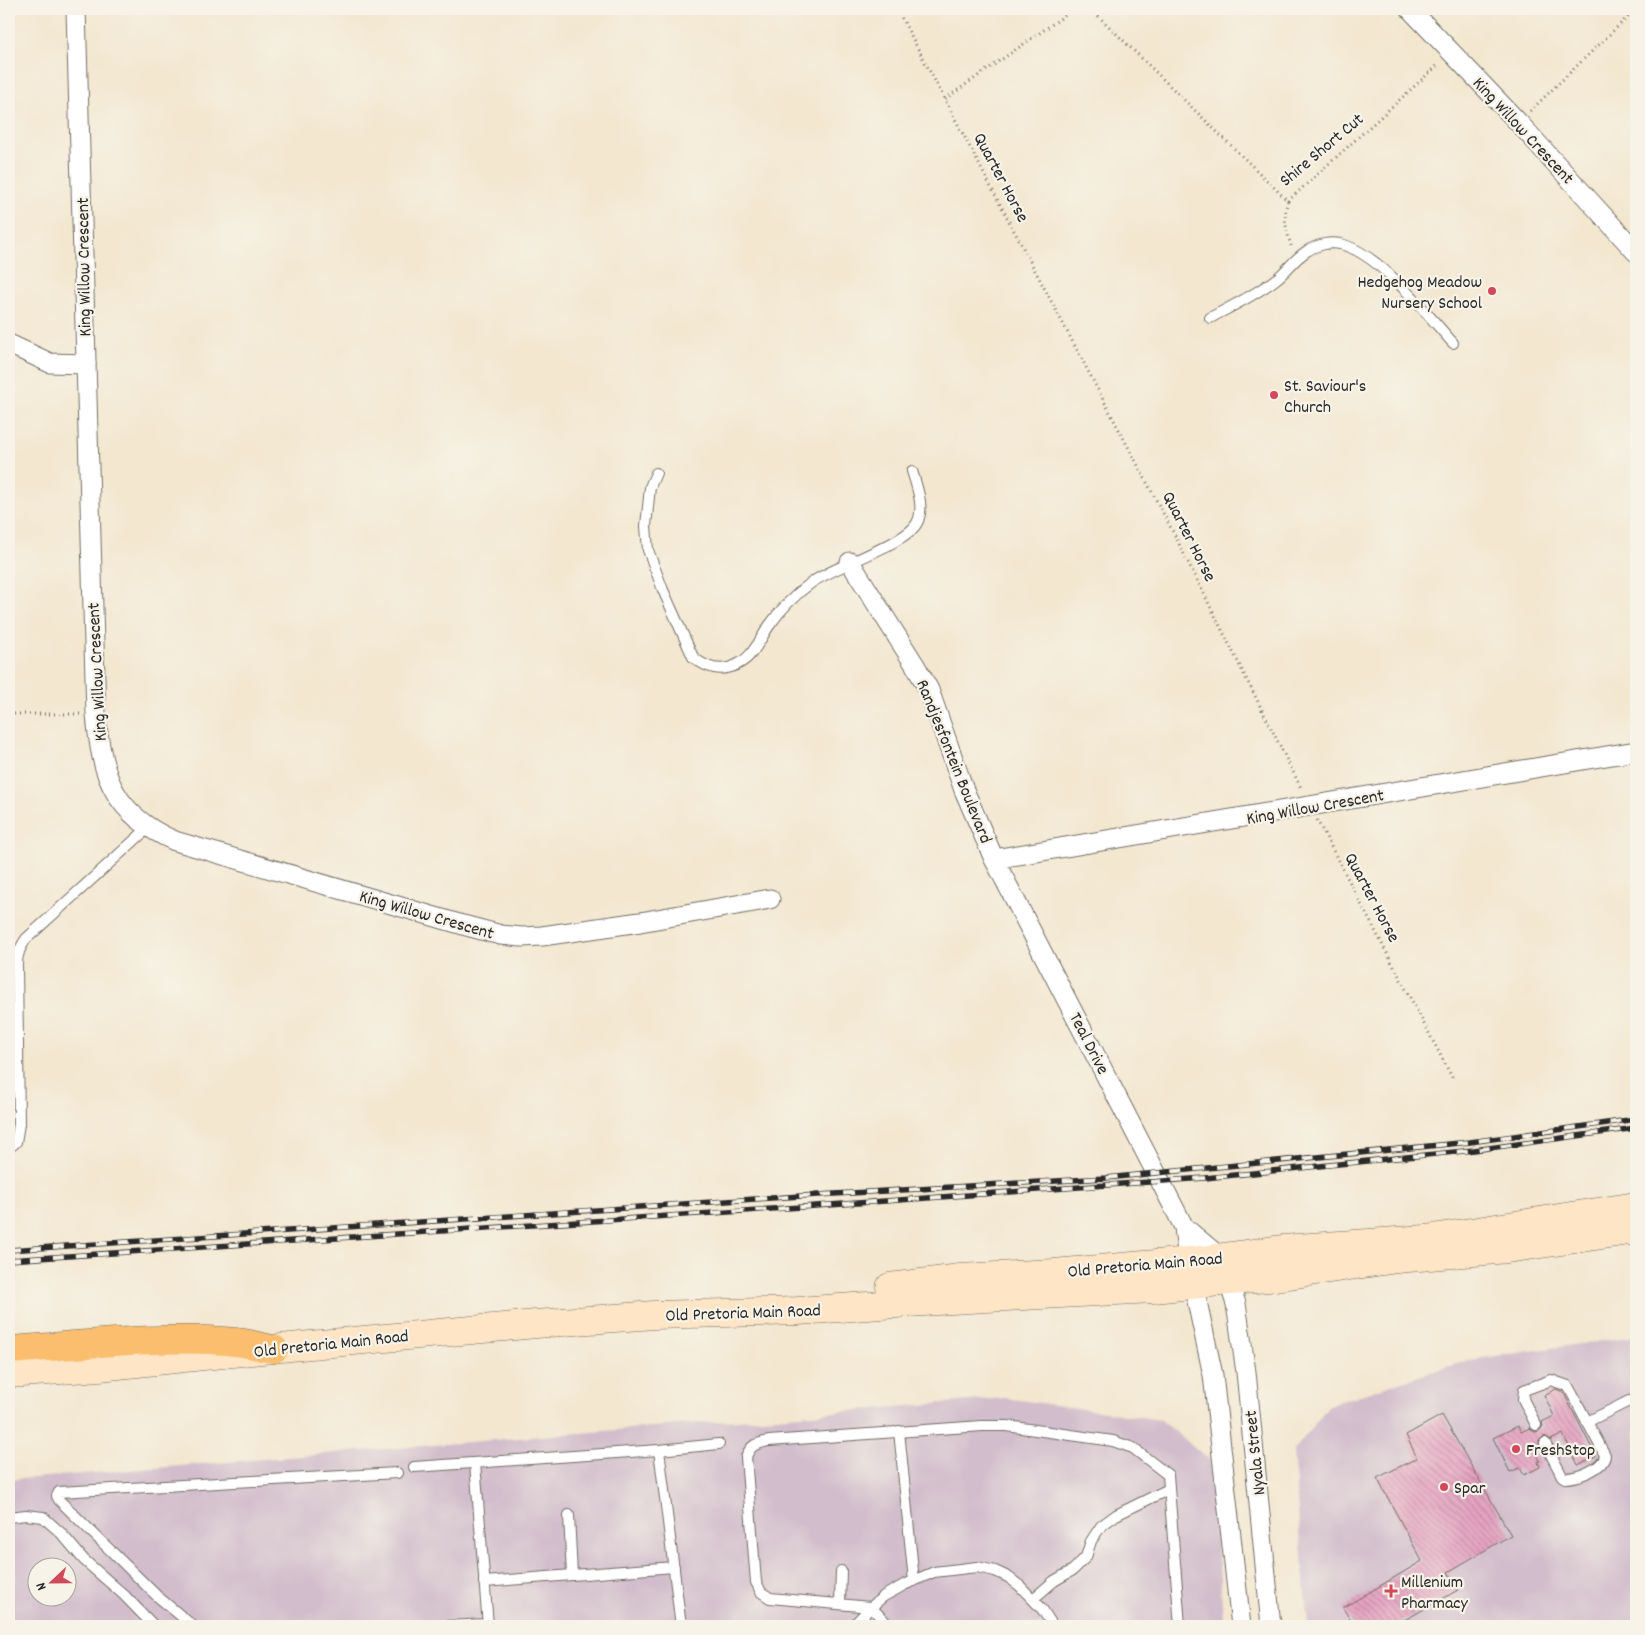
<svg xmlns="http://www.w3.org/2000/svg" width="1645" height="1635" viewBox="0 0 1645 1635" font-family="Dekko,sans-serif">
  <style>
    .industrial { fill: #d1bdcb; fill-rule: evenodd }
    .building { fill: url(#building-back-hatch) }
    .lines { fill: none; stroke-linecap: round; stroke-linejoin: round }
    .service-casing { stroke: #716d65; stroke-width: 12 }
    .minor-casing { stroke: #716d65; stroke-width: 21 }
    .secondary-casing { stroke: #716d65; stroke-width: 29 }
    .primary-casing { stroke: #716d65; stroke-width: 29 }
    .path { stroke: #716d65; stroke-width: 3; stroke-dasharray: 1 4; stroke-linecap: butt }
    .service { stroke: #fff; stroke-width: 10 }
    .minor { stroke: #fff; stroke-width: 19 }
    .secondary { stroke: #fde5c5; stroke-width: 28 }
    .primary { stroke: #fabe6e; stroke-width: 28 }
    .rail-casing { stroke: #2b2b2b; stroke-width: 5.5 }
    .rail { stroke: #f7f3e8; stroke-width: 4; stroke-dasharray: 11; stroke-linecap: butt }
    .poi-dot { fill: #d1495b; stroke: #f7f3e8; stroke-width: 2 }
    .labels { text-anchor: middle; stroke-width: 4.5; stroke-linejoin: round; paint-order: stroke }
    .street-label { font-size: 18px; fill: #2b2b2b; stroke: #f7f3e8 }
    .poi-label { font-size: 18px; fill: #2b2b2b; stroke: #f7f3e8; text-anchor: start }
  </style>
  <defs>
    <pattern id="building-back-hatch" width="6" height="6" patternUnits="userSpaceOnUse" patternTransform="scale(1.25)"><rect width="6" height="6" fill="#e5a1c0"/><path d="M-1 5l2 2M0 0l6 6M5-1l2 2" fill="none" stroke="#ba839c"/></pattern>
  </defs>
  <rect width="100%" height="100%" fill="#f7f3e8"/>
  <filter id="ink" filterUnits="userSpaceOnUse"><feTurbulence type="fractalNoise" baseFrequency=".02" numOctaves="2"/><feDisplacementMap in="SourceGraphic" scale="10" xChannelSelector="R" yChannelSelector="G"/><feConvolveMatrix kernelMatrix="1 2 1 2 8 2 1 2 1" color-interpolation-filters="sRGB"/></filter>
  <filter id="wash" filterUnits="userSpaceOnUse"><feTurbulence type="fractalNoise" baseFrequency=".0096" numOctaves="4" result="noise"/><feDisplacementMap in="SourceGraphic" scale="20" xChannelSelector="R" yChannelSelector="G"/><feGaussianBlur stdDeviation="1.12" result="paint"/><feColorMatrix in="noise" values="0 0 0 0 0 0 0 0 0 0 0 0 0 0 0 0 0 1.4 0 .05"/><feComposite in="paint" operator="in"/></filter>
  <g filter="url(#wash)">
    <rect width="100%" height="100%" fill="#f3e7d0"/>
    <g class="industrial">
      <path d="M1636,1336V1626H1308L1293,1452L1329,1405L1469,1360Z"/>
      <path d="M1005,1398L1161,1420L1210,1460L1224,1626H9V1480ZM38,1568H68V1598H38Z"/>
    </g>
    <g id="blocks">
      <g class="building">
        <path d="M1556,1389L1563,1392L1596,1456L1578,1465L1563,1434L1551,1440L1545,1436L1539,1440V1446L1534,1448L1540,1461L1538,1462L1540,1467L1524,1475L1520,1468L1510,1472L1493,1438L1518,1426L1521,1432L1530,1428L1535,1432L1539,1431L1543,1426L1542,1422L1554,1416L1544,1395Z"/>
        <path d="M1442,1415L1511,1535L1448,1572L1458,1590L1394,1626H1354L1343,1608L1422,1561L1377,1478L1417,1458L1406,1435Z"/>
      </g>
    </g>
  </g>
  <g filter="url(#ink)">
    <use href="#blocks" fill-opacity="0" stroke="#716d65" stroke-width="1"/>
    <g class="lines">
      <g class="service-casing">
        <g id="service">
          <path d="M1210,318C1232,306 1256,295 1276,279C1287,271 1295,258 1307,251C1316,245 1329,242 1340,244C1378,252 1427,314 1453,343"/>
          <path d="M656,473L650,487L646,526L648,550L663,590L693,657C706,668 722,673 738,664C753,657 760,639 769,626C780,610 796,594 811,583C834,566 906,544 917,523C925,508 917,487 912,471"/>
          <path d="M9,1148L16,1142L19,1124L17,965C17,954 20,948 26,939L148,828"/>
          <path d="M1587,1422L1629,1401"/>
          <path d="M1536,1425L1523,1399L1524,1390L1551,1380L1568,1386L1605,1455C1604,1469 1577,1478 1565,1478L1562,1476L1545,1443"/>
          <path d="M899,1431L914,1581"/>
          <path d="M475,1463L488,1626"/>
          <path d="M414,1467L659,1450"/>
          <path d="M569,1515L572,1575"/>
          <path d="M9,1517L26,1515L43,1517L61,1533L84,1560L124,1595L154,1626"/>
          <path d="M484,1582L674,1567"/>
          <path d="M1033,1599L1054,1581L1073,1570L1086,1557L1091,1541L1101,1526L1116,1515L1169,1489"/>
          <path d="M840,1603L841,1571"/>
          <path d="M193,1626L157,1596L59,1500L57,1496L59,1492L397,1473"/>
          <path d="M447,1626L487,1624"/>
          <path d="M681,1626L659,1450L719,1444"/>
          <path d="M853,1626L871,1607L884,1596L904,1585L934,1572L977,1567L995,1571L1008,1577L1020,1586L1042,1609L1053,1626"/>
          <path d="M889,1626L871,1607L770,1598L761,1592L756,1582L746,1457C751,1444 756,1444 769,1441L982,1426H1007L1113,1441L1133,1448L1168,1475L1180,1626"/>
        </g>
      </g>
      <g class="minor-casing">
        <g id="minor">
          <path d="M76,9L96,714C101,776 114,815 175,841L463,925L501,935L522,937L542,936L640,922L770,899"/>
          <path d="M1410,9L1518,122L1636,252"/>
          <path d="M9,344L50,363L86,364"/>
          <path d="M850,562L915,665L929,690L964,790L994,859L1184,1227L1188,1260L1213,1375L1241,1626"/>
          <path d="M994,859L1636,751"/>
          <path d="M1184,1227L1221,1258L1236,1304L1246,1372L1271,1626"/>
        </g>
      </g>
      <g class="secondary-casing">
        <g id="secondary">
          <path d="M890,1287L960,1278L1054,1273L1201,1260L1282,1249L1426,1239L1636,1206"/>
          <path d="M9,1374L99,1367L310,1345L536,1324L654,1315L798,1311L951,1300L1153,1289L1229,1281L1269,1278L1397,1259L1507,1249L1636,1230"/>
        </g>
      </g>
      <g class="primary-casing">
        <path id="primary" d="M9,1350C84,1345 161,1335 236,1342C248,1343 261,1347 274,1349"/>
      </g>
      <g class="path">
        <path d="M897,9L1172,530L1302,790"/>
        <path d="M1091,9L1288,201L1439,64"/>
        <path d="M945,99L1074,9"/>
        <path d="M1530,111L1636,9"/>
        <path d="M1288,201C1282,218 1287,232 1292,249"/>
        <path d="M9,714H81"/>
        <path d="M1317,820L1453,1079"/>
      </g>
      <use href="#service" class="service"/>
      <use href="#minor" class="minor"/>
      <use href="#secondary" class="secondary"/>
      <use href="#primary" class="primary"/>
      <g class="rail-casing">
        <g id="rail">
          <path d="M9,1250L801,1196L1106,1178L1470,1142L1636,1119"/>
          <path d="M9,1260L802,1207L1205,1178L1474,1150L1636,1128"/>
        </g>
      </g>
      <use href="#rail" class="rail"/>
    </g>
  </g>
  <g class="poi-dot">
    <circle cx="1492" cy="291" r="5"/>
    <circle cx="1274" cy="395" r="5"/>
    <circle cx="1516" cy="1449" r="5"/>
    <circle cx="1444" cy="1487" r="5"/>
    <path d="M1388.5 1583.5h5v5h5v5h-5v5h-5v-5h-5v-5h5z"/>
  </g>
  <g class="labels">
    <g class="street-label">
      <text transform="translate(1524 130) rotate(47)" y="6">King Willow Crescent</text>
      <text transform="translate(1321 149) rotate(-40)" y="6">Shire Short Cut</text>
      <text transform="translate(1002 177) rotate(62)" y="6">Quarter Horse</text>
      <text transform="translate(83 267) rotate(-91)" y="6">King Willow Crescent</text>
      <text transform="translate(1190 536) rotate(63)" y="6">Quarter Horse</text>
      <text transform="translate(96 672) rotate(-93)" y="6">King Willow Crescent</text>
      <text transform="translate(955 761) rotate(68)" y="6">Randjesfontein Boulevard</text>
      <text transform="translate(1315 806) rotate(-10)" y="6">King Willow Crescent</text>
      <text transform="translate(1373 897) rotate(62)" y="6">Quarter Horse</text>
      <text transform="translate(427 914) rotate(16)" y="6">King Willow Crescent</text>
      <text transform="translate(1090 1043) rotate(63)" y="6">Teal Drive</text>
      <text transform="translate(1145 1264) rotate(-5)" y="6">Old Pretoria Main Road</text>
      <text transform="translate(743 1312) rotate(-2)" y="6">Old Pretoria Main Road</text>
      <text transform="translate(331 1343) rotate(-6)" y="6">Old Pretoria Main Road</text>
      <text transform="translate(1254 1453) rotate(-96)" y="6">Nyala Street</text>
    </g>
    <g class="poi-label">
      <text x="1482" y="287" text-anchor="end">Hedgehog Meadow<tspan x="1482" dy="21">Nursery School</tspan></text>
      <text x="1284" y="391">St. Saviour's<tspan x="1284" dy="21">Church</tspan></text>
      <text x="1526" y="1455">FreshStop</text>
      <text x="1454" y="1493">Spar</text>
      <text x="1401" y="1587">Millenium<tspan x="1401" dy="21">Pharmacy</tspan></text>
    </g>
  </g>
  <rect width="1645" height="1635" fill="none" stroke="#f7f3e8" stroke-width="30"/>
  <g transform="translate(52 1582) rotate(248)"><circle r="24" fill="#f7f3e8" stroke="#a5a39c"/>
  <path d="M0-4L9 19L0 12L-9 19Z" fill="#d1495b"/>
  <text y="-8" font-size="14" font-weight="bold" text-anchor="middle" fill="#2b2b2b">N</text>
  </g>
</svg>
